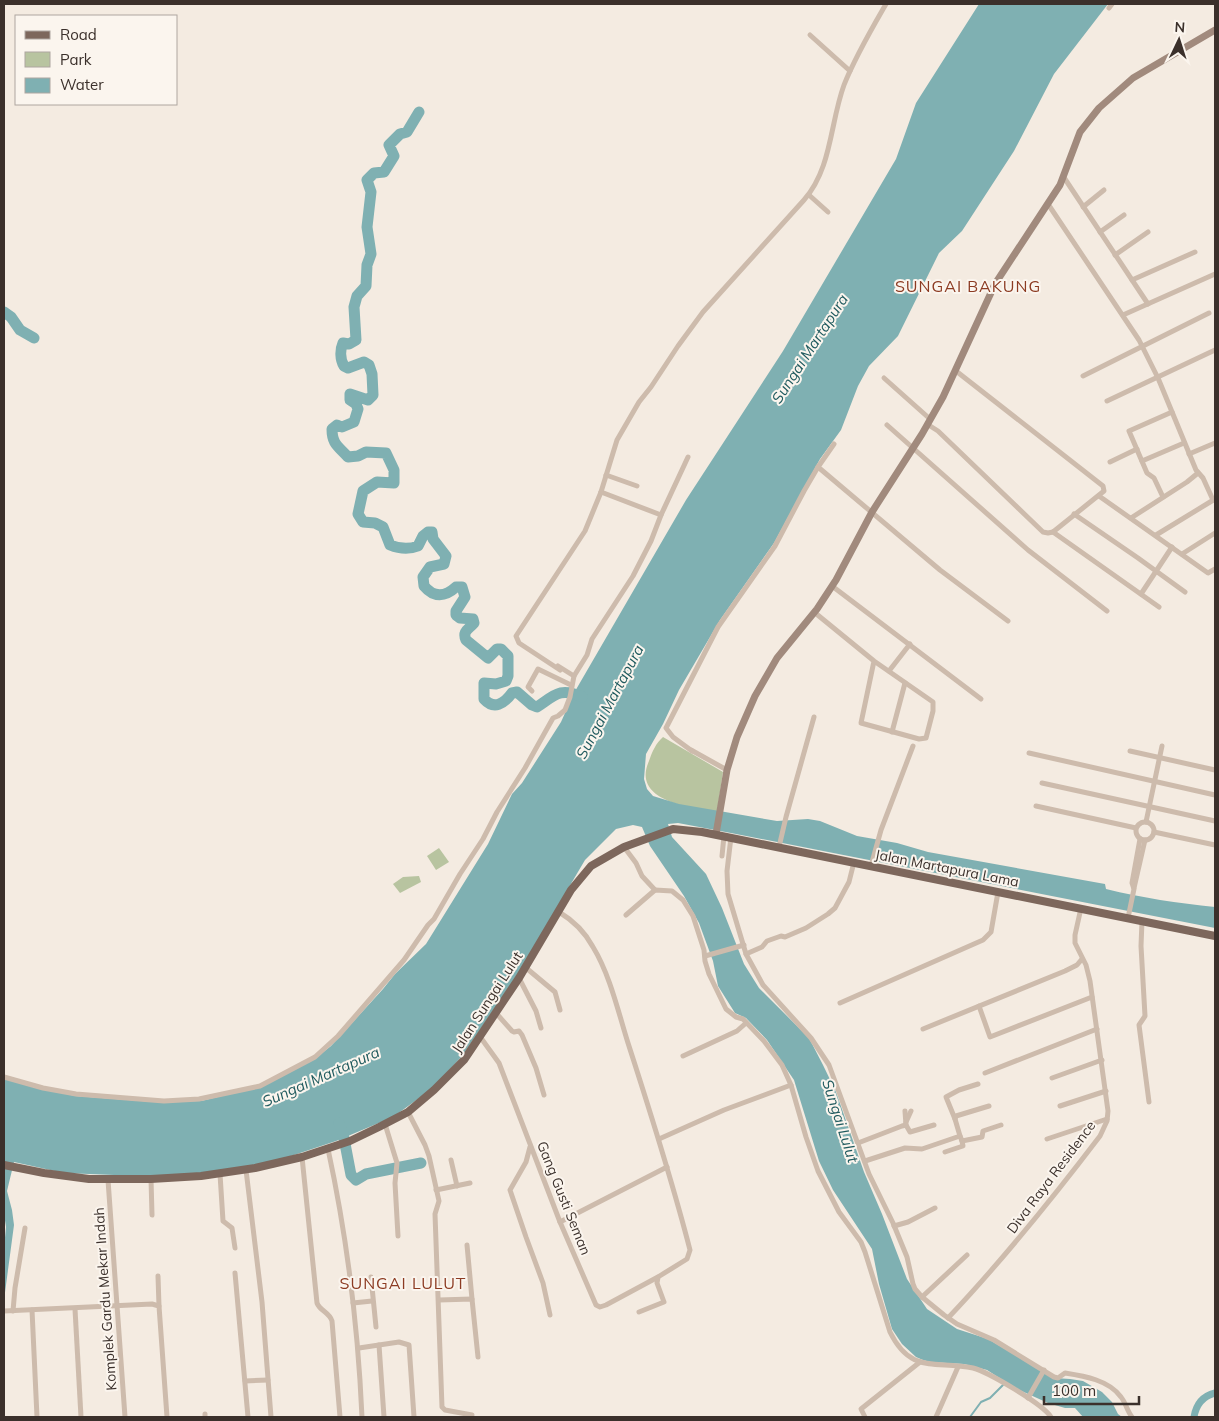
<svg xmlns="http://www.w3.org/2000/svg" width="1219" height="1421" viewBox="0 0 1219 1421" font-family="Mulish,sans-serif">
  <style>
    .green { fill: #b8c4a0 }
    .water { fill: #7fb0b2 }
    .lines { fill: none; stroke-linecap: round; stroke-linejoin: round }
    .stream { stroke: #7fb0b2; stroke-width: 2 }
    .canal { stroke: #7fb0b2; stroke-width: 7 }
    .river { stroke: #7fb0b2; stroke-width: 11 }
    .street { stroke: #cdbbac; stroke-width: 5 }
    .secondary { stroke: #a18a7d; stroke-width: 7 }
    .primary { stroke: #7d675c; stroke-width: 8 }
    .labels { text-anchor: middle; stroke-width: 4; stroke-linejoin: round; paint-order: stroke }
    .street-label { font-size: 14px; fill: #3b302b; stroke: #fbf5ee }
    .water-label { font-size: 15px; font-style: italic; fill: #1f5a5e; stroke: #fbf5ee }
    .quarter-label { font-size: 16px; letter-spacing: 1px; fill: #8c3b22; stroke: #fbf5ee }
  </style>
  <rect width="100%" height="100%" fill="#f4ebe1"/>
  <g class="green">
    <path d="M663,737L723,772L717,812C690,808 631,801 649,761C652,752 656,743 663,737Z"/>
    <path d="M439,848L449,862L436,870L427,856Z"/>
    <path d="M419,876L421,882L400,893L393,884L403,877Z"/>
  </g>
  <path class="water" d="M979,4H1108L1054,74L1014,151L962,231L939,253L898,336L869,366L858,386L841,430L820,459L774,543L720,620L679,690L663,724L646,754L644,779L647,789L653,796L679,804L777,821L808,819L820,821L857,836L897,843L928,852L1105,884L1106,889C1142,898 1178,903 1215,907V928L731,833L678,823L668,824L672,837L706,874L722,908L744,964L759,988L809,1038L823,1065L836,1092L864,1172L882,1214L907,1279L927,1309L957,1329L988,1339L1055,1378L1070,1379L1083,1381L1102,1392L1112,1402L1118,1414L1122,1417H1083L1075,1408H1065L1048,1403L1015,1388L987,1370L964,1364L930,1362L923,1360L916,1357L902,1344L892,1329L879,1284L872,1249L833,1190L819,1161L794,1080L767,1040L746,1018L735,1013L718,986L713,961L699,923L684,896L650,846L642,827L633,825L616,829L585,860L516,977L462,1056L433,1088L393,1117L336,1141L267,1164L188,1175L139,1176L64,1173L14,1162L7,1191L12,1210L14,1225L4,1300V1248L6,1227L4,1214V1078L75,1096L155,1102L201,1101L259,1087L313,1060L331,1046L383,989L395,974L426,944L488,844L512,794L522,783L561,722L574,693L686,500L783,351L896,159L916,103Z"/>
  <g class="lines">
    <path class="stream" d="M970,1417L981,1402L990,1398L1003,1385"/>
    <path class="canal" d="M1194,1417C1196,1405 1203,1396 1215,1393"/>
    <g class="river">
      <path d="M419,112L407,132L400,134L389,145L394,156L384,172L374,173L367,180L371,192L367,227L371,254L367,265L366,286L357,296L354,307L356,340L349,344L343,343C340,350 340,359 344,366L348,368L364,362L369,365L372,374L373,395L368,400L350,394V400L356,404L358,409L354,422L342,427L337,425L332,429C332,444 338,446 348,457L358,456L366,452L386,453L394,470V483L377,482L363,491L358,514L363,522L375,523L383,527L390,545C400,549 408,550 418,546L423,536L428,532H432L433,539L446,556L444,564L430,567L423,577L424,586C434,598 445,597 456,587H462L465,597L456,611V615L460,618L473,619L474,623C469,629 462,631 466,640L488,658L497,649H501L508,656V676L506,681L496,684L484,683V699C494,710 504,704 512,693L517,692L532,705L537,707C555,695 560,687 582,697"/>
      <path d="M4,312L11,317L20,330L34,338"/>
      <path d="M339,1123L343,1133L351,1175L356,1180L366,1174L421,1163"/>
    </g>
    <g class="street">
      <path d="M1109,8L1112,4"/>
      <path d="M810,35L850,71"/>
      <path d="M1063,176L1148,304"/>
      <path d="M809,195L828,212"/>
      <path d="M1048,204L1139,340L1158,378L1196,470L1203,478L1213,500"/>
      <path d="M1083,207L1104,190"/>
      <path d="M1100,232L1124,215"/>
      <path d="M1115,255L1148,232"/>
      <path d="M1132,280L1195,252"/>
      <path d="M1123,315L1215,274"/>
      <path d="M1083,376L1209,313"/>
      <path d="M884,378L930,419"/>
      <path d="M1107,401L1215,350"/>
      <path d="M927,424L938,431L1043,532L1048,533L1053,532L1104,491L1103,486L956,371"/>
      <path d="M887,425L1028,550L1107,611"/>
      <path d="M834,444L818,467L940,570L1008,621"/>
      <path d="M1189,454L1215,443"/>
      <path d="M1142,461L1184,443"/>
      <path d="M1110,462L1137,449"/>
      <path d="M606,475L637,486"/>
      <path d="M601,492L661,515L688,457"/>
      <path d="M1099,496L1208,573L1215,569"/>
      <path d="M1163,497L1154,478L1147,473L1129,431L1172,412"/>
      <path d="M1074,514L1138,558L1185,592"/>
      <path d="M1131,518L1187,482L1198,473"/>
      <path d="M1053,532L1159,607"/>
      <path d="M1156,535L1215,499"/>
      <path d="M1182,554L1215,533"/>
      <path d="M832,586L981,699"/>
      <path d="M1141,594L1172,547"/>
      <path d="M814,612L874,661L933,702V711L926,738L919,739L861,723L874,661"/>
      <path d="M558,666L574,676"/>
      <path d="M560,670L519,643L516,636L585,531L601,492L617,440L639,402L651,387L678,346L703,312L804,200C832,168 830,123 844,85C855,57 871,30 886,4"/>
      <path d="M889,671L910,644"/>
      <path d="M532,691L528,687L538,669L571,685"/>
      <path d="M892,732L905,683"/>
      <path d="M691,750L727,770"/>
      <path d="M692,751L673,737L666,728L718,627L775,546L804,491L818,467"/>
      <path d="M1130,751L1215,770"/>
      <path d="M1029,753L1215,795"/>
      <path d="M1042,783L1215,821"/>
      <path d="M1036,806L1136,828"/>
      <path d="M1146,822L1162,746"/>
      <circle cx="1145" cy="831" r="9"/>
      <path d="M1154,832L1215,845"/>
      <path d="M731,837L727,871L728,894L746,954L763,985L811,1038L829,1065L869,1174L893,1223L907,1257L913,1284L915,1289L922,1297L944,1315L957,1324L994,1340L1054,1377L1058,1378L1065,1373C1084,1376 1109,1380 1121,1397C1126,1403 1127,1411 1132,1417"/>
      <path d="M624,847L636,863L642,876L655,890"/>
      <path d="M779,847L786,817L814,717"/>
      <path d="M722,856L724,836"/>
      <path d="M871,866L881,830L913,746"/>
      <path d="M1134,888L1145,840"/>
      <path d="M559,912C574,921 585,932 593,947C610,975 618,1011 628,1043C650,1111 672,1180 690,1250L687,1259L658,1277L657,1283L664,1302L639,1312"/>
      <path d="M626,915L655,890L672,891L683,900L693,916L704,950L705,961L709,974L726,1009L736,1017L743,1019L764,1041L782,1065L791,1085L806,1137L818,1171L839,1212L861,1242L865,1252L890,1332C911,1375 936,1360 973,1368C988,1372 1043,1404 1051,1417"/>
      <path d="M1128,918L1134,889L1132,883L1140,839"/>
      <path d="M1142,921L1141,946L1145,1016L1139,1025L1149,1102"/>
      <path d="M746,954L762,947L767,941L781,936L785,937L806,928L828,914L835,908L849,882L854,862"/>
      <path d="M705,956L744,945"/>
      <path d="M525,967L555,992L560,1010"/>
      <path d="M519,978L536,1011L541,1028"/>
      <path d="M840,1003L983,940L991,932L998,892"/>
      <path d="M979,1006L990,1037L1092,997"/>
      <path d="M496,1013L512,1031L514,1032L519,1031L522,1035L536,1068L544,1095"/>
      <path d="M923,1029L1065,971L1077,965L1082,959"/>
      <path d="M481,1038L499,1063L560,1222L596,1305L600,1307L606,1305L658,1277"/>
      <path d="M683,1056L737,1031L746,1023"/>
      <path d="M985,1073L1097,1029"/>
      <path d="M4,1077L43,1088L76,1094L164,1101L199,1099L260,1086L315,1057L338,1036L404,960L428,925L434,919L460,874L483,839L497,812L525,768L553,718L558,716L565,710L570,697L574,676L587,655L592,639L633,576L651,541L661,515"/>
      <path d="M1052,1078L1102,1060"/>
      <path d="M1060,1106L1106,1091"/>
      <path d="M905,1111L906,1125"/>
      <path d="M408,1112L425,1145L429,1156L439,1201L435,1214L442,1407L445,1410L472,1415"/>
      <path d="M955,1119L946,1097L959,1090L978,1084"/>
      <path d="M906,1122L911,1111"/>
      <path d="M385,1124L397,1163L395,1183L398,1236"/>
      <path d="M960,1136L962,1141L982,1137L983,1131L1001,1125"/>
      <path d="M659,1139L724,1110L791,1085"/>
      <path d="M1047,1139L1107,1119"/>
      <path d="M858,1143L902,1126L906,1125L910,1132L934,1125"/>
      <path d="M530,1147L526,1162L510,1190L526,1237L543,1283L550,1315"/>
      <path d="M328,1149C347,1237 358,1327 362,1417"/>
      <path d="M945,1152L963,1146L962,1141"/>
      <path d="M302,1157L317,1303C320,1311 329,1312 332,1321L340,1417"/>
      <path d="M451,1160L457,1186"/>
      <path d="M865,1161L905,1148L922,1149L960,1136L955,1119L956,1116L989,1106"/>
      <path d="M246,1170L262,1302L271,1417"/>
      <path d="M220,1174L223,1221L232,1228L235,1248"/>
      <path d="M151,1179L152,1215"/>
      <path d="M108,1180L125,1417"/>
      <path d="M436,1190L470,1183"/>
      <path d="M560,1222L667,1167"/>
      <path d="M894,1226L908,1222L935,1208"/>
      <path d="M467,1245L472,1299"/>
      <path d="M235,1273L248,1417"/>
      <path d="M158,1276L159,1306"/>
      <path d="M371,1277L376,1327"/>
      <path d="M922,1297L967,1255"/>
      <path d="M439,1300L472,1299L478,1357"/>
      <path d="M353,1303L372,1301"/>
      <path d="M75,1309L81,1417"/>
      <path d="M32,1310L37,1417"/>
      <path d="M4,1311L152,1304L159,1306L167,1417"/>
      <path d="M13,1311L15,1288L25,1228"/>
      <path d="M948,1318C1002,1261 1052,1199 1100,1136L1107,1121L1108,1111L1090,981L1086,965L1075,943V935L1081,908"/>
      <path d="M379,1345L384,1417"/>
      <path d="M359,1348L399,1342L409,1345L414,1417"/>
      <path d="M245,1381L268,1380"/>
      <path d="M1028,1398L1044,1370"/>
      <path d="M205,1414V1417"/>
      <path d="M865,1417L861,1409L920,1362"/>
      <path d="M936,1417L958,1367"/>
    </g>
    <path class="secondary" d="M716,834L727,770L737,737L755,696L777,658L817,609L836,580L872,512L922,434L943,397L995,284L1060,185L1080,132L1099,108L1133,78L1215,30"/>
    <path class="primary" d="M4,1165L44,1173L89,1179H151L201,1176L255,1168L302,1157L350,1141L379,1127L408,1112L434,1090L464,1060L519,978L571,890L591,866L624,847L673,829L702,832L1215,936"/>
  </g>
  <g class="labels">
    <g class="street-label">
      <text transform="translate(947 868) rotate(11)" y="5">Jalan Martapura Lama</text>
      <text transform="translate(487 1002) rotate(-57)" y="5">Jalan Sungai Lulut</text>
      <text transform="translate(1051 1177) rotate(-53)" y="5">Diva Raya Residence</text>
      <text transform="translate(564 1198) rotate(68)" y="5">Gang Gusti Seman</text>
      <text transform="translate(105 1299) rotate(-94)" y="5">Komplek Gardu Mekar Indah</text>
    </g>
    <g class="water-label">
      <text transform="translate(810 349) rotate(-57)" y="5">Sungai Martapura</text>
      <text transform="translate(610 702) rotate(-62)" y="5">Sungai Martapura</text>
      <text transform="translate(321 1077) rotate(-24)" y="5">Sungai Martapura</text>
      <text transform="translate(840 1121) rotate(72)" y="5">Sungai Lulut</text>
    </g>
    <g class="quarter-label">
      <text x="968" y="292">SUNGAI BAKUNG</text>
      <text x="403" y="1289">SUNGAI LULUT</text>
    </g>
  </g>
  <rect width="1219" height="1421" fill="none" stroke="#3b302b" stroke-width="10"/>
  <rect x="15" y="15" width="162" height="90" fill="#fbf5ee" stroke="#aea6a0"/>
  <rect x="25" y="31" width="25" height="8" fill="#7d675c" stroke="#aea6a0"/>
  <text x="60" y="40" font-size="15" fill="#3b302b">Road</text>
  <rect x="25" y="52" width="25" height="15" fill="#b8c4a0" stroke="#aea6a0"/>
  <text x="60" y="65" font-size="15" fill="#3b302b">Park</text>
  <rect x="25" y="78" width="25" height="15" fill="#7fb0b2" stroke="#aea6a0"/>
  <text x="60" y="90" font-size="15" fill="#3b302b">Water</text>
  <g transform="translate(1179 40) rotate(4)" stroke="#fbf5ee" stroke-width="4" paint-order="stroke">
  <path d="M0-4L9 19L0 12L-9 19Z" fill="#3b302b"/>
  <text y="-8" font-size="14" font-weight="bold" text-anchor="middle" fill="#3b302b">N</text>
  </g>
  <path d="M1044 1396v8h95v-8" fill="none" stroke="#3b302b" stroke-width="2.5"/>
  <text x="1052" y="1396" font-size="15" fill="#3b302b" stroke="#fbf5ee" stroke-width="4" paint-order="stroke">100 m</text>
</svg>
